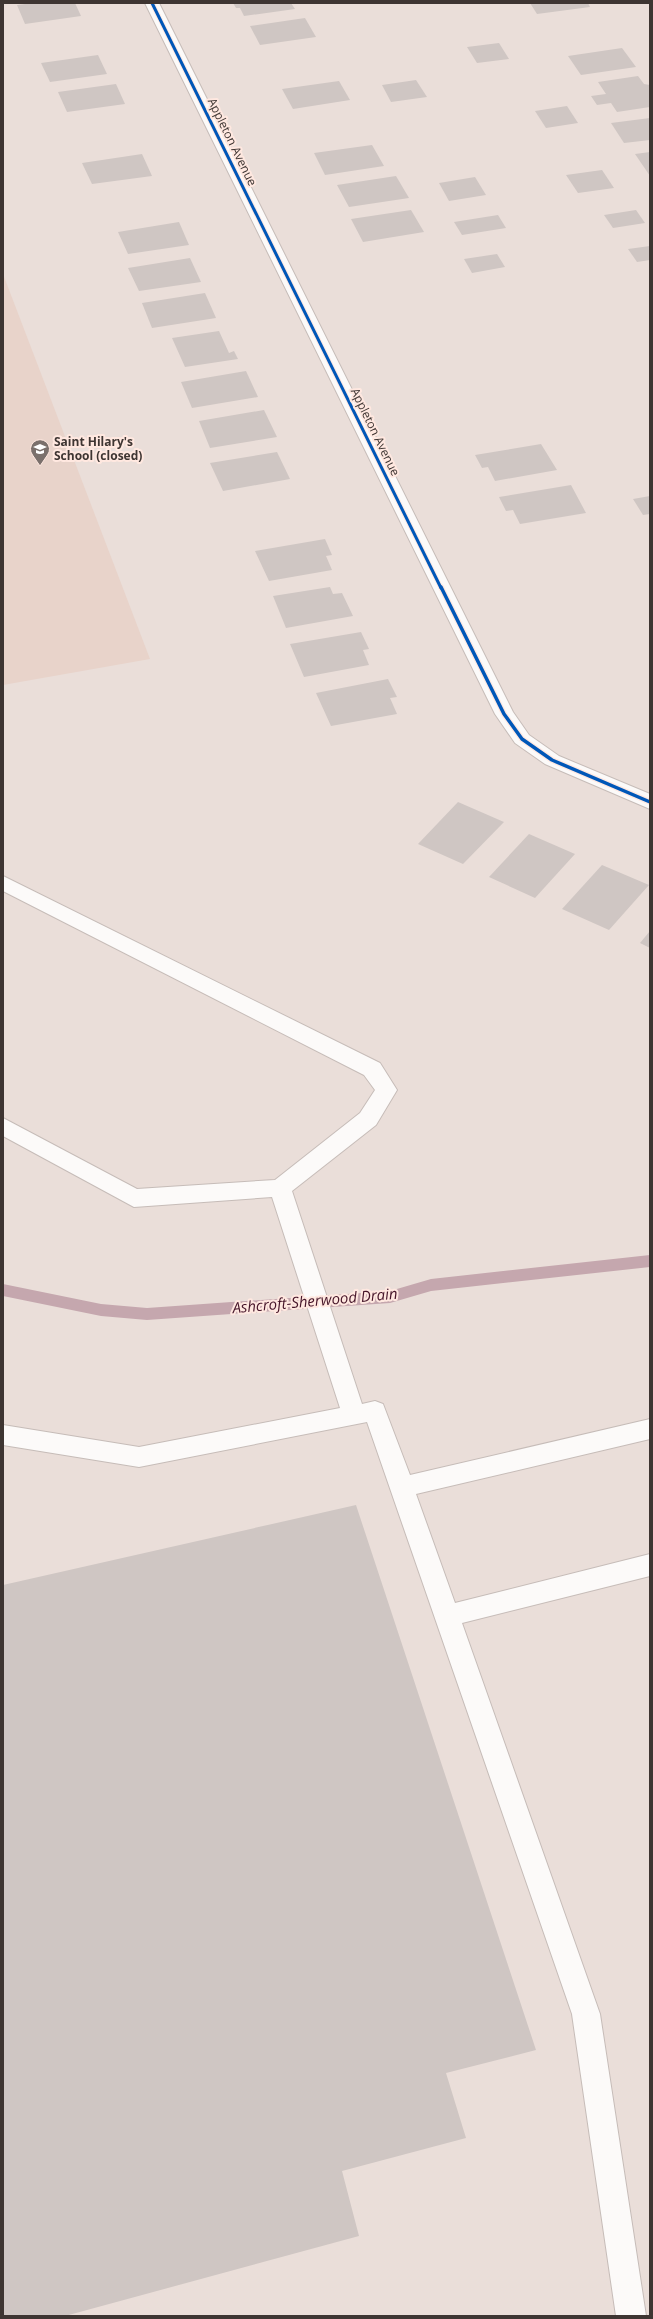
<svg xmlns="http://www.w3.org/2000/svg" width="653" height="2319" viewBox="0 0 653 2319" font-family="'Open Sans',sans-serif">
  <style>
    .built { fill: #e8d3ca }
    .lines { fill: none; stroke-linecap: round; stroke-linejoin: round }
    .stream { fill: #c5a7ae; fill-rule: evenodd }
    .building { fill: #cfc6c3 }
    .lane-casing { stroke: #c6bcb8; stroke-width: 2 }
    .street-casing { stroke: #c6bcb8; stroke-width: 2 }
    .lane { fill: #fcfaf9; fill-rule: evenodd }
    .street { fill: #fcfaf9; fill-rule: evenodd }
    .cycleway-far1-casing { stroke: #ffe8e0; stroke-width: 5 }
    .cycleway-casing { stroke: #ffe8e0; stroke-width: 6 }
    .cycleway-far1 { stroke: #0057b8; stroke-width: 3 }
    .cycleway { stroke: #0057b8; stroke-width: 3.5 }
    .labels { text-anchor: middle; stroke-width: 4; stroke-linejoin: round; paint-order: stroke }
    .far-street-label { font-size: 12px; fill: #3e3532; stroke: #ffe8e0 }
    .far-poi-label { font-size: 12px; font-weight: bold; fill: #3e3532; stroke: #ffe8e0; text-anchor: start }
    .water-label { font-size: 15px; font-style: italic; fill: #461529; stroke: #ffe8e0 }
  </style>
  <rect width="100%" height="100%" fill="#eaded9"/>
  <path class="built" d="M3,274L150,659L3,685Z"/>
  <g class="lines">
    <path class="stream" d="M650,1255V1267L431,1291L390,1303L147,1320L101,1316L3,1296V1284L101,1304L147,1308L390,1291L431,1279Z"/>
  </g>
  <g class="building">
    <path d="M33,3H75L81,16L25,24L17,5Z"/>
    <path d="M233,3H291L295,9L244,16L240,8H236Z"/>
    <path d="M530,3H588L590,7L537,14Z"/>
    <path d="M305,18L316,37L260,45L250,26Z"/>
    <path d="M499,43L509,59L477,63L467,47Z"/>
    <path d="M622,48L636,67L581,75L568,56Z"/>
    <path d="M98,55L107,74L50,82L41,63Z"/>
    <path d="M638,76L644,84L650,85V107L617,112L611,103L597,105L591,96L606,94L598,82Z"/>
    <path d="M416,80L427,97L391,102L382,85Z"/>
    <path d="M339,81L350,100L293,109L282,89Z"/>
    <path d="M116,84L125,104L67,112L58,92Z"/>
    <path d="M567,106L578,123L546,128L535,111Z"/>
    <path d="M650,118V140L624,143L611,123Z"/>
    <path d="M372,145L384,166L325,175L314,153Z"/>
    <path d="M650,152V176L635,154Z"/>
    <path d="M142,154L152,176L92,184L82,163Z"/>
    <path d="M602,170L614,188L578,193L566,175Z"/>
    <path d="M396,176L409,198L349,207L337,185Z"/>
    <path d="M475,177L486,195L449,201L439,183Z"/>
    <path d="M411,210L424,232L363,242L351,219Z"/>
    <path d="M636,210L645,223L613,228L604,215Z"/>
    <path d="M498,215L506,228L462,235L454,222Z"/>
    <path d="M179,222L189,245L128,254L118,232Z"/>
    <path d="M650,246V260L637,262L628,249Z"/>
    <path d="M497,254L505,267L472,273L464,259Z"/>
    <path d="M190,258L201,282L139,291L128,268Z"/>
    <path d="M205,293L216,318L152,328L142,303Z"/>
    <path d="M219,331L229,353L234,351L238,359L185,367L172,338Z"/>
    <path d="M246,371L258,397L192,408L181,382Z"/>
    <path d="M264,410L277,437L210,448L199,421Z"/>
    <path d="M541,444L557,470L495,481L488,467L482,468L475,455Z"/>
    <path d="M277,452L290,479L223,491L210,463Z"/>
    <path d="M571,485L586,513L520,524L513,510L506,511L499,497Z"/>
    <path d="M650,496V514L643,515L633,499Z"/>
    <path d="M325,539L332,555L326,556L332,570L269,581L255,551Z"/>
    <path d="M330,587L333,594L342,593L353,616L286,628L273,596Z"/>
    <path d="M361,632L369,649L363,650L369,665L304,677L290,644Z"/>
    <path d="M388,679L397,697L390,698L397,714L331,726L316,693Z"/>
    <path d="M458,802L504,822L463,864L418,844Z"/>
    <path d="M529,834L575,854L535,898L489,877Z"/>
    <path d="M602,865L649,885L609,930L562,909Z"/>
    <path d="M650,931V948L640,943Z"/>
    <path d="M356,1505L536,2050L446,2073L466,2138L342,2171L359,2236L65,2316H3V1585Z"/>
  </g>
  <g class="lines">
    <g class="lane-casing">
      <path id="lane" d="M3,876L380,1063L397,1090L376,1125L292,1191L362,1404L375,1401L383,1404L410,1475L650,1419V1439L416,1494L455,1603L650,1554V1576L462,1623L600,2014L646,2316H616L572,2014L367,1422L139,1467L3,1445V1425L139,1447L340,1408L272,1197L134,1207L3,1136V1118L137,1189L275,1180L360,1113L375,1090L364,1075L3,891Z"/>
    </g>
    <g class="street-casing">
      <path id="street" d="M145,3H159L513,712L529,735L559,756L650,794V809L545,764L515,743L495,714Z"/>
    </g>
    <use href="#lane" class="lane"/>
    <use href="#street" class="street"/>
    <g class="cycleway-far1-casing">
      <path id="cycleway-far1" d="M152,3L441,588"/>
    </g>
    <g class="cycleway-casing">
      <path id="cycleway" d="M441,587L504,714L522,739L552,760L650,802"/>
    </g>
    <use href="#cycleway-far1" class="cycleway-far1"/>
    <use href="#cycleway" class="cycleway"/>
  </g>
  <defs>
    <g id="school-pin" transform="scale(1)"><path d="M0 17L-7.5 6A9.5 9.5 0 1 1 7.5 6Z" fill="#7a706c" stroke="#ffe8e0"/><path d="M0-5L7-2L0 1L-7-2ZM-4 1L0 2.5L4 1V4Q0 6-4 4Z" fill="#fff"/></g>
  </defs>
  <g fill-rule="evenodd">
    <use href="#school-pin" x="40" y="449"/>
  </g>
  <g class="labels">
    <g class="far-street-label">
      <text transform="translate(232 142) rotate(64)" y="4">Appleton Avenue</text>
      <text transform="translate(375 432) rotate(64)" y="4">Appleton Avenue</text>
    </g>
    <g class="far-poi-label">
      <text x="54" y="446">Saint Hilary's<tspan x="54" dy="14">School (closed)</tspan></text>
    </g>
    <g class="water-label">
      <text transform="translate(315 1301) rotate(-5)" y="5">Ashcroft-Sherwood Drain</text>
    </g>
  </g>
  <rect width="653" height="2319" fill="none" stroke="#3e3532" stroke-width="8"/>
</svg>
